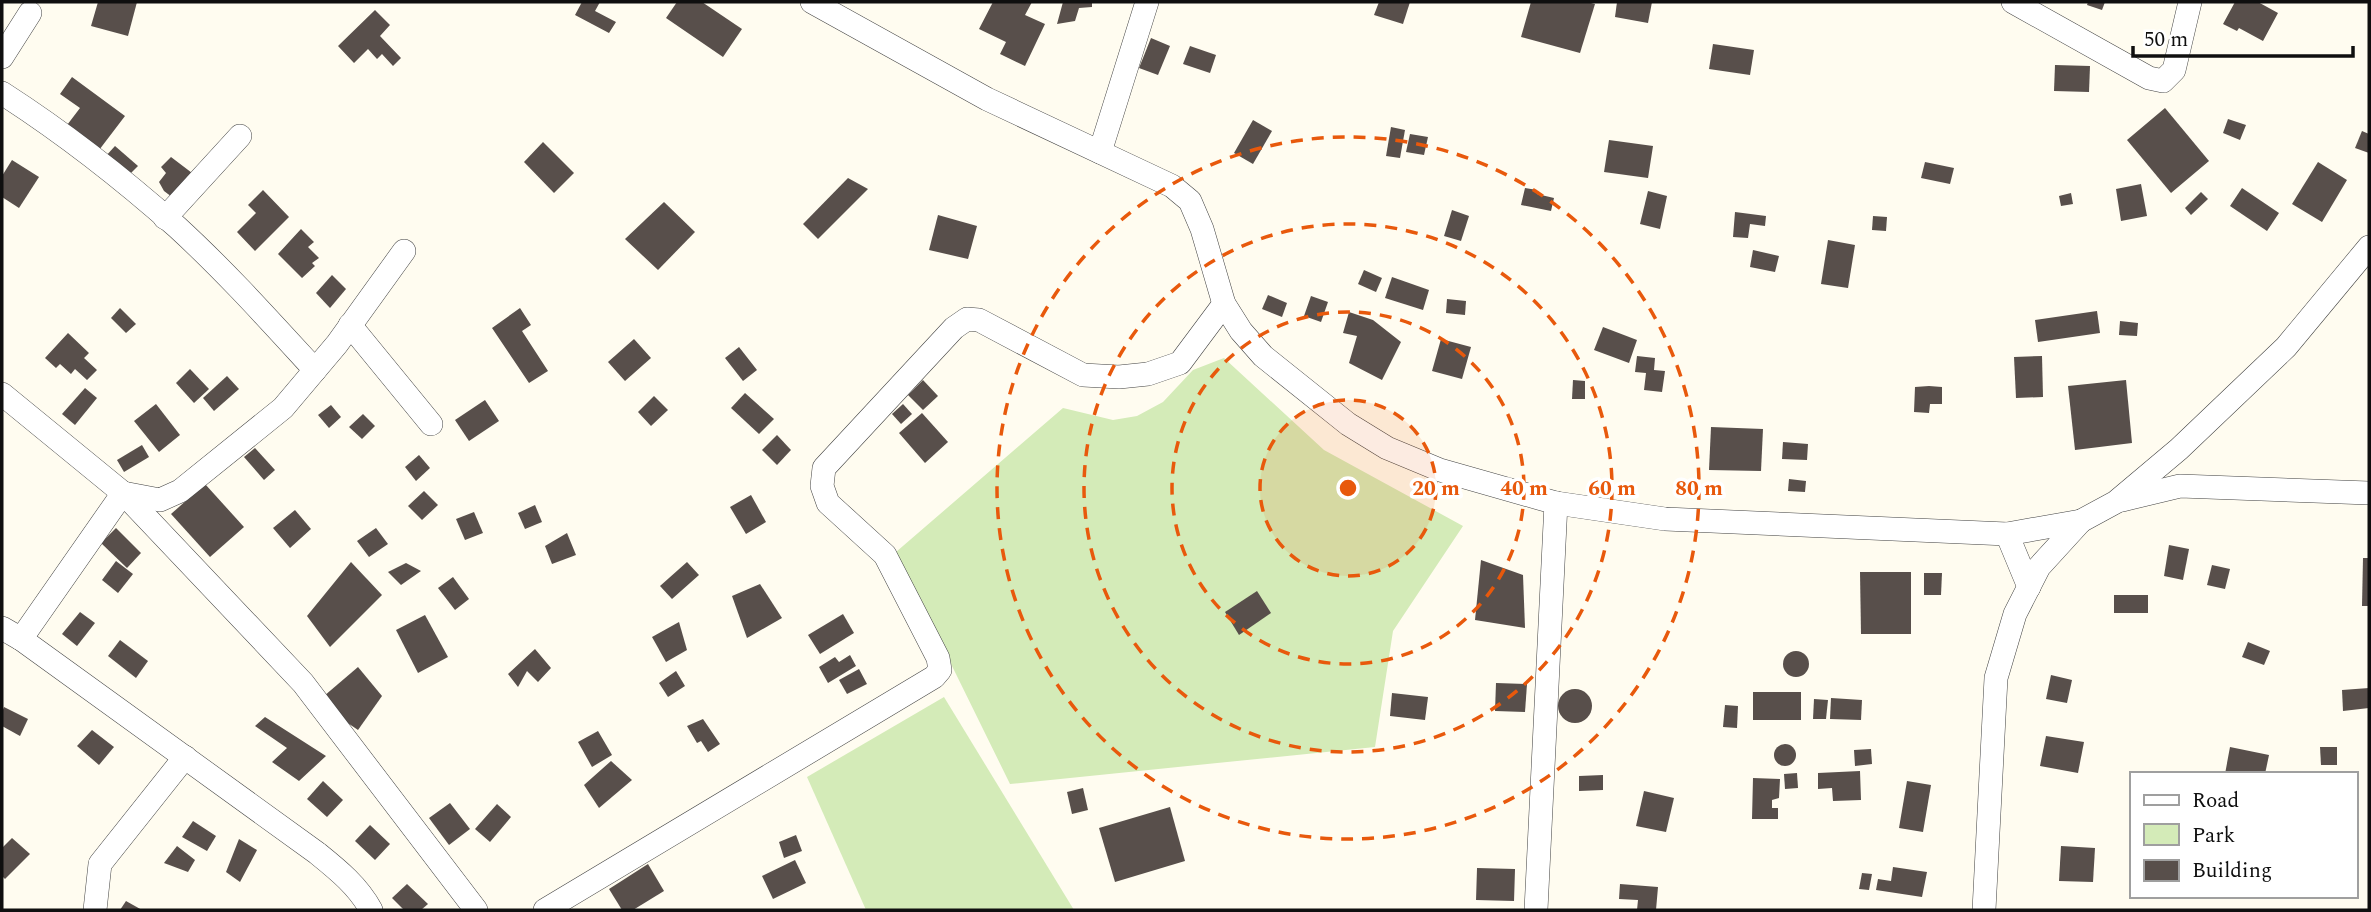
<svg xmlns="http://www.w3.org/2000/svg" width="2371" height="912" viewBox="0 0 2371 912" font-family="Spectral,serif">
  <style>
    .green { fill: #d4ebb8 }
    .building { fill: #584f4b }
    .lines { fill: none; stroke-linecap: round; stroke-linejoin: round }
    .minor-casing { stroke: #424242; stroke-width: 24 }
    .minor { stroke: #fff; stroke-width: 23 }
    .ring { fill: none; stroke: #e8590c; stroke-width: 3.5; stroke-dasharray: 12 9 }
    .centre { fill: #e8590c; stroke: #fff; stroke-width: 3.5 }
    .ring-label { font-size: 21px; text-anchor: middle; font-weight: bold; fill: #e8590c; stroke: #fff; stroke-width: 7; stroke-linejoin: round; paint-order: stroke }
  </style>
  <rect width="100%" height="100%" fill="#fffcf0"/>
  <g class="green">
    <path d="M1224,358L1324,450L1463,526L1393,631L1375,747L1010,784L896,552L1063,408L1113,420L1137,416L1163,402L1193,370Z"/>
    <path d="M944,697L1074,910H866L807,777Z"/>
  </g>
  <g class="building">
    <path d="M98,2H137L128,36L91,26Z"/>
    <path d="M582,2H600L595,11L616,22L609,33L575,15Z"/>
    <path d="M677,2H702L742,29L723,57L666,18Z"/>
    <path d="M993,2H1032L1025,15L1045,24L1025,66L1000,54L1006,42L979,29Z"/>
    <path d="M1063,2H1092V7L1079,8L1075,21L1057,24Z"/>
    <path d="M1379,2H1410L1403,24L1374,15Z"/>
    <path d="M1531,2H1587L1595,4L1580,53L1521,37Z"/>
    <path d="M1617,2H1652L1648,23L1615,17Z"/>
    <path d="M2088,2H2105L2102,10L2087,5Z"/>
    <path d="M2235,2H2258L2278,13L2263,41L2239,28L2237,31L2223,24Z"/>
    <path d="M375,10L390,25L380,36L401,58L393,66L382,54L377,59L368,49L354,63L338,46Z"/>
    <path d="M1151,38L1170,46L1158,75L1139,68Z"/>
    <path d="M1713,44L1754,50L1750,75L1709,69Z"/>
    <path d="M1190,46L1216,55L1210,73L1183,64Z"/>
    <path d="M2055,65L2090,66L2089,92L2054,91Z"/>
    <path d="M72,77L125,116L93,158L61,133L80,108L60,94Z"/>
    <path d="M2165,108L2209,161L2171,193L2127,140Z"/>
    <path d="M2228,119L2246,125L2240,140L2223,133Z"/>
    <path d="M1253,120L1272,131L1253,164L1234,153Z"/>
    <path d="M1391,127L1405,130L1400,158L1386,156Z"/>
    <path d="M2362,131L2369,134V153L2355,148Z"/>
    <path d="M1410,134L1428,137L1424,155L1406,152Z"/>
    <path d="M1609,140L1653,146L1648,178L1604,172Z"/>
    <path d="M543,142L574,173L554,193L524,162Z"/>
    <path d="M115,146L138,166L127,177L105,157Z"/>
    <path d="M171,157L196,176L176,200L164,191L159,182L166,173L161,167Z"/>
    <path d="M12,160L39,177L19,208L2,197V176Z"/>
    <path d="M1925,162L1954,168L1950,184L1921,178Z"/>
    <path d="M2318,162L2347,180L2322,222L2292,204Z"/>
    <path d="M848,178L868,189L818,239L803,224Z"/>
    <path d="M2141,184L2147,216L2121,221L2116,189Z"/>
    <path d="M1525,188L1537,190V194L1554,198L1551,211L1521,205Z"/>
    <path d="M2242,188L2279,213L2267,231L2230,206Z"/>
    <path d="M263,190L289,217L255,251L237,232L256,213L248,205Z"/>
    <path d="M1648,191L1667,196L1660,229L1640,224Z"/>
    <path d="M2201,192L2208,199L2191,215L2185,208Z"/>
    <path d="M2071,193L2073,204L2061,206L2059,196Z"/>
    <path d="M664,202L695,232L658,270L625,239Z"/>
    <path d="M1452,210L1469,216L1461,241L1444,236Z"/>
    <path d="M1735,212L1766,216L1765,226L1750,224L1748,238L1733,237Z"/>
    <path d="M938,215L977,226L968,259L929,250Z"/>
    <path d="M1873,216L1887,217L1886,231L1872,230Z"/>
    <path d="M301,229L314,242L308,247L319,258L312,263L315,266L302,278L278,254Z"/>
    <path d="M1828,240L1855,245L1848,288L1821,284Z"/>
    <path d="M1753,250L1779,256L1775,272L1750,267Z"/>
    <path d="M1364,270L1382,278L1376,292L1358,284Z"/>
    <path d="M332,275L346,289L330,308L316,293Z"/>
    <path d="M1392,277L1429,290L1423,310L1385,298Z"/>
    <path d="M1268,295L1287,303L1282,317L1262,309Z"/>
    <path d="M1311,296L1328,302L1321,322L1304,316Z"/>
    <path d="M1447,299L1466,301L1465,315L1446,313Z"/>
    <path d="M120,308L136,324L126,333L111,318Z"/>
    <path d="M520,308L531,325L522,331L548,371L529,383L492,328Z"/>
    <path d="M2097,311L2100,333L2038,342L2035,320Z"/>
    <path d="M1349,312L1373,320L1401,342L1382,380L1349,363L1357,336L1343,333Z"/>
    <path d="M2120,321L2138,323L2137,336L2119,335Z"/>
    <path d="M1603,327L1637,340L1629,363L1594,350Z"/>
    <path d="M68,333L89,353L84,358L97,370L87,380L75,369L71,374L60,364L56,368L45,358Z"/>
    <path d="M634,339L651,358L625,381L608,362Z"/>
    <path d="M1441,339L1471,347L1462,379L1432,371Z"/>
    <path d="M739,347L757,370L743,381L725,358Z"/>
    <path d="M1637,356L1655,358L1654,370L1665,371L1662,392L1644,390L1646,373L1635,372Z"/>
    <path d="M2042,356L2043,397L2016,398L2014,357Z"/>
    <path d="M190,369L209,389L194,403L176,383Z"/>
    <path d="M227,376L239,389L214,411L203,398Z"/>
    <path d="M923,380L938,396L923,410L908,395Z"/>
    <path d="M1573,380L1585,381V399H1572Z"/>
    <path d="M2126,380L2132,443L2075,450L2068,386Z"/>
    <path d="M1929,386L1942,387V404H1930L1929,413L1914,412L1915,387Z"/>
    <path d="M85,388L97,398L75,425L62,414Z"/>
    <path d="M745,393L774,419L759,434L731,408Z"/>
    <path d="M654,396L668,410L651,426L638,412Z"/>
    <path d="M485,400L499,421L469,441L455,420Z"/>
    <path d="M156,404L180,435L159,452L134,421Z"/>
    <path d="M903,404L912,414L901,424L892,414Z"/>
    <path d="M331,405L341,417L329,428L318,415Z"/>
    <path d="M922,413L948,442L925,463L899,433Z"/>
    <path d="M363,414L375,426L362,439L349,427Z"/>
    <path d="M1711,427L1763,429L1761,471L1709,470Z"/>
    <path d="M777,435L791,450L777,465L762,450Z"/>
    <path d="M1783,442L1808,444L1807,460L1782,459Z"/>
    <path d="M142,445L149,457L124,472L117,460Z"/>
    <path d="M255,448L275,470L264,480L244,457Z"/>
    <path d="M419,455L430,468L416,481L405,467Z"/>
    <path d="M1789,479L1806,481L1805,492L1788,491Z"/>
    <path d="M205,484L244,527L210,557L171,514Z"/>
    <path d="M424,491L438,505L422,520L408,506Z"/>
    <path d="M751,495L766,522L746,534L730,507Z"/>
    <path d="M535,505L542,522L525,529L518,513Z"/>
    <path d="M295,510L311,529L290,548L273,528Z"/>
    <path d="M474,512L483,533L465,540L456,519Z"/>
    <path d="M116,528L141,553L127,568L101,543Z"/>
    <path d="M376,528L388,544L369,557L357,541Z"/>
    <path d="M567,533L576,555L552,564L545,546Z"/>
    <path d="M2169,545L2189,549L2183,580L2164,576Z"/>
    <path d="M2363,558H2369V606H2362Z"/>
    <path d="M1481,560L1523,575L1525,628L1475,620Z"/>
    <path d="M116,561L133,574L118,593L102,580Z"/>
    <path d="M351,562L382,595L330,647L307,616Z"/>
    <path d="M687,562L699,575L672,599L660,586Z"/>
    <path d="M406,563L421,571L401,585L388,572Z"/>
    <path d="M2212,565L2230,569L2225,589L2207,585Z"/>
    <path d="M1860,572H1911V634H1861Z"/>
    <path d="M1924,573H1942L1941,595H1924Z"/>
    <path d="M453,577L469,599L455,610L438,588Z"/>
    <path d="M760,584L782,618L747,638L732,596Z"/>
    <path d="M1257,591L1271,613L1239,635L1225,612Z"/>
    <rect x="2114" y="595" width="34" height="18"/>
    <path d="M80,612L95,623L77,646L62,634Z"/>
    <path d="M843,614L854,633L820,654L808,635Z"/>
    <path d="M425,615L448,657L418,673L396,630Z"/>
    <path d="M679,622L687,650L666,662L652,637Z"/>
    <path d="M120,640L148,661L136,678L108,656Z"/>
    <path d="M2248,642L2270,651L2264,665L2242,657Z"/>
    <path d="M535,649L551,668L538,682L527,671L518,687L508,674Z"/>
    <circle cx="1796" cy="664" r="13"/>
    <path d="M850,655L856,666L828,683L819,667L835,657L839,662Z"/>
    <path d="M358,667L382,696L358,730L317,702Z"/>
    <path d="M859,669L867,684L847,694L839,680Z"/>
    <path d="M676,671L685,686L668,697L659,683Z"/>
    <path d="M2051,675L2072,680L2067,703L2046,699Z"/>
    <path d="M1496,683L1527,684L1525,712L1495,711Z"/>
    <path d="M2369,688V708L2343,711L2342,690Z"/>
    <circle cx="1575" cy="706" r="17"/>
    <rect x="1753" y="692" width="48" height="28"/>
    <path d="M1392,693L1428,697L1425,720L1390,716Z"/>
    <path d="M1831,698L1862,700L1861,720L1830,719Z"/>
    <path d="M1814,699L1828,700L1826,719H1813Z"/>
    <path d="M1725,705L1738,706L1737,728L1723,727Z"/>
    <path d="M4,707L28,719L20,736L2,726V712Z"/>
    <path d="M265,717L326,756L299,781L272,762L287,748L255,726Z"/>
    <path d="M703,719L720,744L708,752L701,741L697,743L687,726Z"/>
    <path d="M92,730L114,747L99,765L77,746Z"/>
    <path d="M598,731L612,755L592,767L578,742Z"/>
    <path d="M2046,736L2084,742L2078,773L2040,766Z"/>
    <circle cx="1785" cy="755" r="11"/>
    <path d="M2230,747L2269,755L2265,774H2225Z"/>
    <path d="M2320,747H2337V765H2321Z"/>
    <path d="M1871,749L1872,764L1855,766L1854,750Z"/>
    <path d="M611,761L632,780L599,808L584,785Z"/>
    <path d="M1860,771L1861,800L1833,801L1832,788L1818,789V773Z"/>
    <path d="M1797,773L1798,788L1785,789L1784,774Z"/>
    <path d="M1603,775V790L1579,791V776Z"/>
    <path d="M1753,778L1780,779L1779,798L1772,800V808H1778V819H1752Z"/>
    <path d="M323,781L343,800L327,817L307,799Z"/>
    <path d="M1907,781L1931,785L1923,832L1899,828Z"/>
    <path d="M1083,788L1088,810L1072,814L1067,792Z"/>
    <path d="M1644,791L1674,798L1666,832L1636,826Z"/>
    <path d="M450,803L470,829L449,845L429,818Z"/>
    <path d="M497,804L511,817L490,842L475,829Z"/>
    <path d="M1170,807L1185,861L1115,882L1099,828Z"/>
    <path d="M193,821L216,836L207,851L182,837Z"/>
    <path d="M370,825L390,844L375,860L355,841Z"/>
    <path d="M796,835L802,851L784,858L779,842Z"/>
    <path d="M12,838L30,854L5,879L2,876V848Z"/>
    <path d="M239,839L257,850L240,882L226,872Z"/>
    <path d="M177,846L195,860L188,872L164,863Z"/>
    <path d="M2061,846L2095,848L2093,882L2059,881Z"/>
    <path d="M795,860L806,883L773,899L762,876Z"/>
    <path d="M648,864L664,891L633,910H622L609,889Z"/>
    <path d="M1893,867L1927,872L1922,897L1876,890L1878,879L1891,881Z"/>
    <path d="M1477,868L1515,869L1514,901L1476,900Z"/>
    <path d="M1862,873L1872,874L1869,890L1859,889Z"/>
    <path d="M407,884L428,904L421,910H404L392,898Z"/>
    <path d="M1620,884L1658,887L1656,910H1637L1638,900L1619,899Z"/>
    <path d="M126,901L142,910H120Z"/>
  </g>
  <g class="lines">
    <g class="minor-casing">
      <g id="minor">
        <path d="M812,2L987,99L1172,186L1190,201L1202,229L1224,304L1241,331L1263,356L1348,424L1387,448L1440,470L1556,503L1665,519L2007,534L2081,521"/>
        <path d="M2013,2L2149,78L2163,81L2174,70L2190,2"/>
        <path d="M2,57L30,13"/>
        <path d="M2,93C61,131 124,180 177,227C226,272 270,321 315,370"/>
        <path d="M1100,152L1147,2"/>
        <path d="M165,218L240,136"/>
        <path d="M350,325L431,424"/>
        <path d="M2,394L123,493L303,683L476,910"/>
        <path d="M123,493L160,500L180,491L283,408L337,344L404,251"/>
        <path d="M2122,500L2180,486L2369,493"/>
        <path d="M2007,534L2029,587"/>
        <path d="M2,628L21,639L317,853C338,870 358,886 371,910"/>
        <path d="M21,639L123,493"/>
        <path d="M95,910L100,864L185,757"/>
        <path d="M545,910L934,677L940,670L938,658L885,555L828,503L822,486L824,468L954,328L967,319L979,320L1083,375L1119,377L1148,374L1180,363L1224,304"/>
        <path d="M1536,910L1556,503"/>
        <path d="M1984,910L1996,678L2015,614L2039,567L2081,521L2116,502L2179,449L2286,347L2369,247"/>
      </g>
    </g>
    <use href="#minor" class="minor"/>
  </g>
  <circle cx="1348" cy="488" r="88" fill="#e8590c" fill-opacity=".12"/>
  <g class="ring">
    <circle cx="1348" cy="488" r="88"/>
    <circle cx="1348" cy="488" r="176"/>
    <circle cx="1348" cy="488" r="264"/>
    <circle cx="1348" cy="488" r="351"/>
  </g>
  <circle cx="1348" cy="488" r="10" class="centre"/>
  <g class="ring-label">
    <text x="1436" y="495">20 m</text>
    <text x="1524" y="495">40 m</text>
    <text x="1612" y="495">60 m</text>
    <text x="1699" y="495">80 m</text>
  </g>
  <rect width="2371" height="912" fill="none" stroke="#0f0f0f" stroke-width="7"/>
  <rect x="2130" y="772" width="228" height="126" fill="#ffffff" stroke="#9f9f9f" stroke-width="2"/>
  <rect x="2144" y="795" width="35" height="10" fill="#ffffff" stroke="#9f9f9f" stroke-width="2"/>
  <text x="2192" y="807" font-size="21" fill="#0f0f0f">Road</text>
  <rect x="2144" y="824" width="35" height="21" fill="#d4ebb8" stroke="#9f9f9f" stroke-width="2"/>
  <text x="2192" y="842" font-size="21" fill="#0f0f0f">Park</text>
  <rect x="2144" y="860" width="35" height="21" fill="#584f4b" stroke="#9f9f9f" stroke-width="2"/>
  <text x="2192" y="877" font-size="21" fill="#0f0f0f">Building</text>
  <path d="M2133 46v10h220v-10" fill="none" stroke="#0f0f0f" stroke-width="3.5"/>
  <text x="2144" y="46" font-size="21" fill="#0f0f0f" stroke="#ffffff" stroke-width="5" paint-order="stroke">50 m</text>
</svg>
